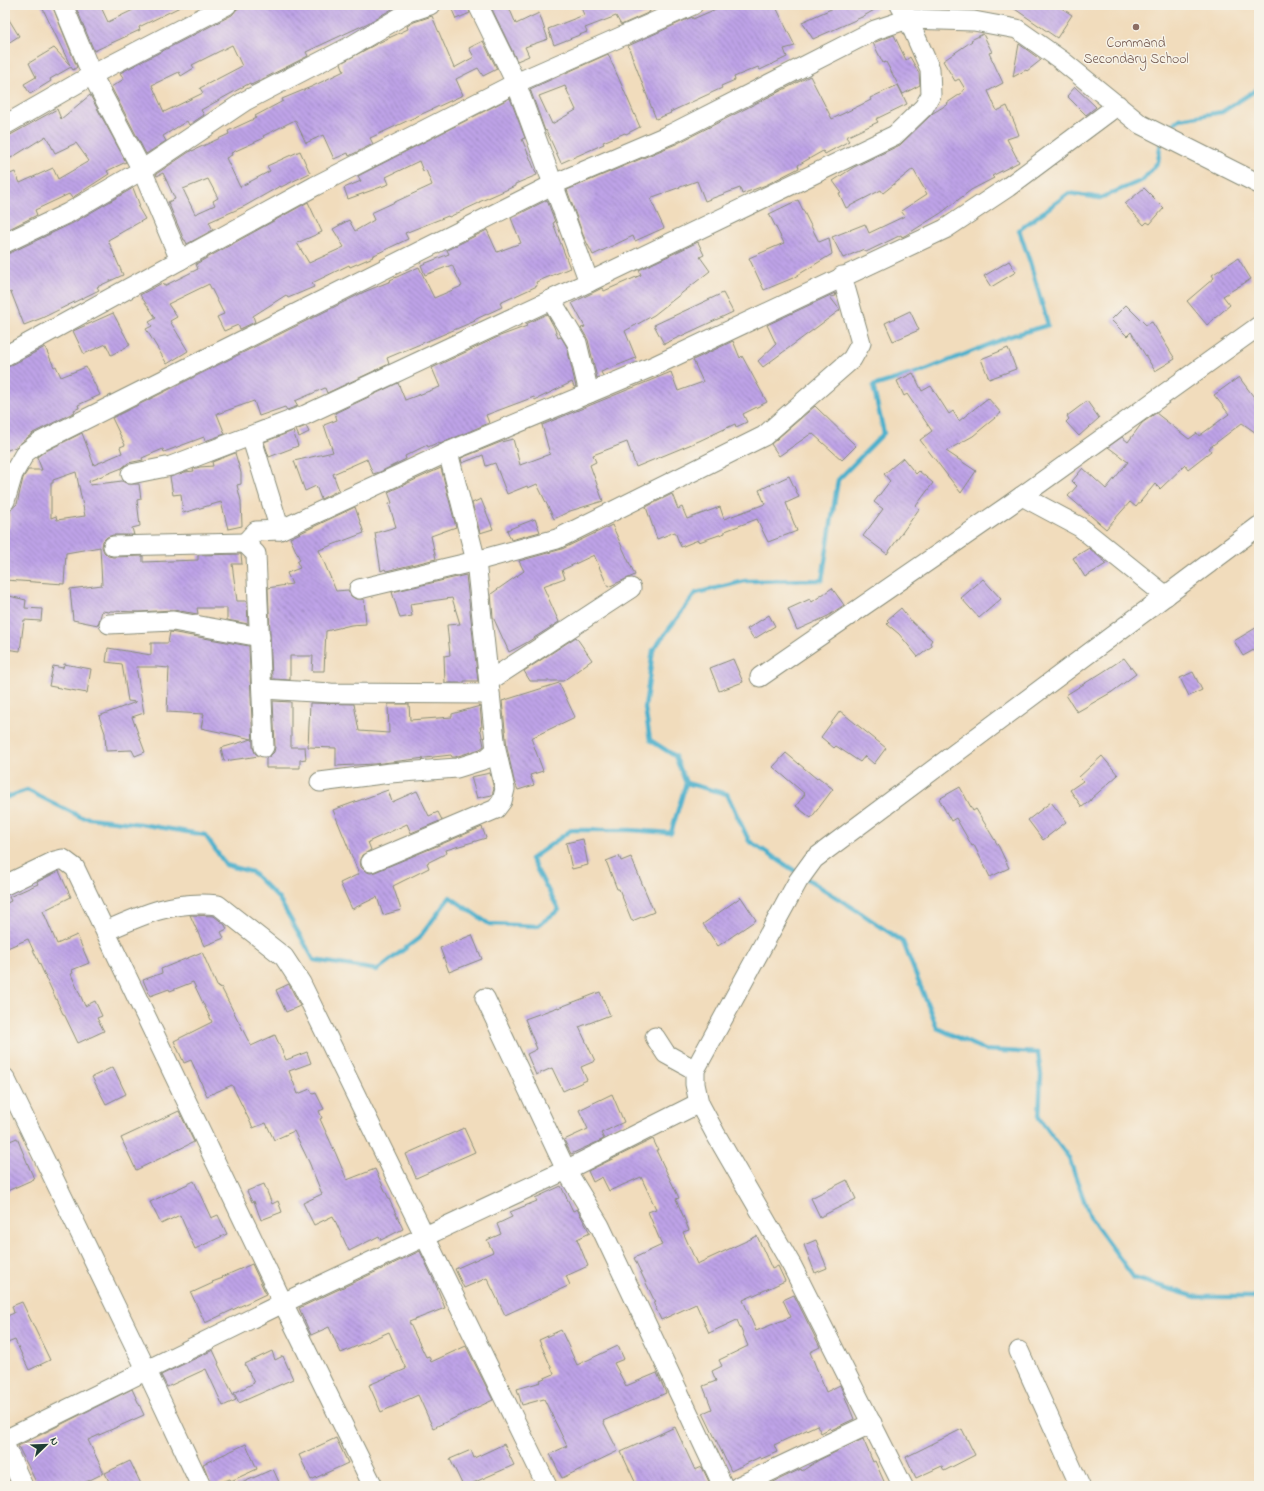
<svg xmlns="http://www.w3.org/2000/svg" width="1264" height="1491" viewBox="0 0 1264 1491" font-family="'Indie Flower',sans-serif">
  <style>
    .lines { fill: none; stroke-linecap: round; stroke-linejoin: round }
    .stream { stroke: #4db0cc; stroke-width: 4.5 }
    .building { fill: url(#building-back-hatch); fill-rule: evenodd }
    .minor-casing { stroke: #888c78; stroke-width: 21 }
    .minor { stroke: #fff; stroke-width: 19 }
    .education-dot { fill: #8d6e63; stroke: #f7f3e8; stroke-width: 1.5 }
    .labels { text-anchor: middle; stroke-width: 3; stroke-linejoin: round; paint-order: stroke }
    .education-label { font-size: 14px; fill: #785e54; stroke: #f7f3e8 }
  </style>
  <defs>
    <pattern id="building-back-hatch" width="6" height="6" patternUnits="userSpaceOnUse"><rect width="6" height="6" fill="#bea3e7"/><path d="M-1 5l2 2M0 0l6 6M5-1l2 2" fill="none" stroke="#9a86bc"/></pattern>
  </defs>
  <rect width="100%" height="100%" fill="#f7f3e8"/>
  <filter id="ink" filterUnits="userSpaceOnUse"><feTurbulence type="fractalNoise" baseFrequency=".025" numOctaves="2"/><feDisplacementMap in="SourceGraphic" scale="8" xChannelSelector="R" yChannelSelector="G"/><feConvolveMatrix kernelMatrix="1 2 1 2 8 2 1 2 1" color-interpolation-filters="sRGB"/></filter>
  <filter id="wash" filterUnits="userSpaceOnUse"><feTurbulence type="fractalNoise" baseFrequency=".012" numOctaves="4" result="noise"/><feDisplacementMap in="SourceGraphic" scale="16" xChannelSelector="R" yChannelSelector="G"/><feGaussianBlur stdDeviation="0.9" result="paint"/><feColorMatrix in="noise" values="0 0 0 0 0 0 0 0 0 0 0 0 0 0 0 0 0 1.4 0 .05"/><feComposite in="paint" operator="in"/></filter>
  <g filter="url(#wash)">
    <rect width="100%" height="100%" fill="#f1dcbc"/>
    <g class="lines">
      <g class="stream">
        <path d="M1164,130L1180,119L1222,112L1259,88"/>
        <path d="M686,783L727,794L749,841L798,873"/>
        <path d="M5,798L27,790L81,817L141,824L205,835L226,865L252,872L279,899L314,960L377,970L419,938L450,897L489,924L537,926L559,910L531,859L571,830H630L671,833L686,783L675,756L650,740L645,708L653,650L696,593L745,581L822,580L838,480L884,433L873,386L923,371L1008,337L1048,325L1030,262L1019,230L1069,193L1100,198L1143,180L1158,162L1161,140"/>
        <path d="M806,878L858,911L903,942L937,1028L985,1050L1038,1053L1041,1075L1039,1118L1069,1158L1090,1217L1134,1278L1196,1297H1259"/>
      </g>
    </g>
    <g id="blocks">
      <g class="building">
        <path d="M41,5H52L77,67L73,70L71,67L50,79L51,81L30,94L24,84L36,77L29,63L54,48L70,65Z"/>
        <path d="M75,5H100L108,22L133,10L131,5H184L139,27L140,30L94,51Z"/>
        <path d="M246,5H315L317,9L325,5H399L368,23L306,52L308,56L251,85L250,83L201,110L204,115L189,125L187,121L163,136L166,141L146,154L111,87L124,79L120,73L232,15L237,9ZM232,45L242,66L200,88L203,93L164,112L152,85L179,72L181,76L194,68L192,65Z"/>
        <path d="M450,5H467L470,13L456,19Z"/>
        <path d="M490,5H508L516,24L539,13L548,39L525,47L529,56L517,61Z"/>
        <path d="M580,5H647L650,12L621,25L616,16L585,28L587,32L554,45L548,29L584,15Z"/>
        <path d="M725,5H775L795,46L784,49L787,57L760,70L758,67L734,77L735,80L721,86L722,88L670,112L671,113L656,119L628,46L692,17L693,19Z"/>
        <path d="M840,5H883L862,17L813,39L802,22Z"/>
        <path d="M1009,5H1057L1072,15L1057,38Z"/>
        <path d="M5,13L19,36L5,45Z"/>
        <path d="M432,16L454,68L474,57L469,48L483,41L497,69L483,76L478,68L456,79L463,95L370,138L373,144L349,156L348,153L334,159L323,135L306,143L295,120L263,136L264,138L231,153L232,155L226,158L240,187L270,171L267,166L300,151L310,173L281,187L280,186L245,206L209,222L213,230L187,244L185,240H184L168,202L175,199L163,173L157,176L156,174L192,150V151L229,134L228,131L256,118L255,116L283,101L282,99L311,87L344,71L341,63L378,43L408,29L407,26L414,22ZM208,179L218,198L213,201L215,205L195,214L183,189Z"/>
        <path d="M983,34L992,52L989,53L1003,83L988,91L997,111L1007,106L1015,124L1019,135L1007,139L1019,162L992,176L994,178L971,190L941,213L906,235L902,237L901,235L866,252L864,249L843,258L832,237L865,224L869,233L905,216L901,211L927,194L913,169L883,193L881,190L846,208L839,193L841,192L833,181L854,167L900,145L933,113L948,104L947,103L962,93L961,92L965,89L959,79L955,81L943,61L972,41L971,40Z"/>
        <path d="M894,35L906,60L910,57L919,73L920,85L903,94L886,62L883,63L873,43Z"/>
        <path d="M1019,44L1041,60L1027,71L1026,70L1013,77Z"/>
        <path d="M608,54L640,127L626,134L625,133L603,142L604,144L561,163L546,130L545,131L530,89ZM565,86L576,110L552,124L539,96Z"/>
        <path d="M810,76L832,119L871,100L870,98L898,85L907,104L876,119L878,122L846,137L849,141L825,154L823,151L798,165L799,168L766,185L742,194L740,188L705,201L697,181L650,198L664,228L635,241L633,236L593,255L583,235L567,190L676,144Z"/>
        <path d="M1075,87L1096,107L1086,115L1067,96Z"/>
        <path d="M90,95L126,162L107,171L109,174L72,198L69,194L35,210L37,215L5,231V176L15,172L20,183L53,168L58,179L89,161L76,143L55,153L46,136L11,158L5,149V138L57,109L61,119Z"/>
        <path d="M510,98L525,138L522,139L537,175L515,184V186L479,202V203L449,217L448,216L405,233L408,239L372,256L373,257L350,267L349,265L312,283L314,287L288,298L286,295L253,316L255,322L240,329L238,325L224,331L217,317L224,314L209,284L168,304L177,317L170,321L188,351L167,364L146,329L152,326L149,322L156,318L140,295L162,283L164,286L198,269L196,264L308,202L322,232L297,243L309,263L344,247L333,229L349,220L355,231L374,220L371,213L432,185L426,170L423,171L419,161L386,177L389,184L348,199L344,188L361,181L358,176Z"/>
        <path d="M133,188L140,206L138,207L145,219L108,240L123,275L97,287L99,290L42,318L24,325L11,292L5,295V254L10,253L73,223Z"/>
        <path d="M1144,188L1164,208L1150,224L1147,222L1144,225L1125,204Z"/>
        <path d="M547,200L555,222L553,223L570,268L536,282L537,286L500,303L502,307L474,320L475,321L387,358L389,364L327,393L325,388L295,401L298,406L287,410L285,407L259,416L254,401L217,414L225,434L205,441L204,437L164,452L163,449L142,458L143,460L128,463L122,468L89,481L90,485L122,481L128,484H139L141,499L137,500L140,526L132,528L134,535H113L107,537L103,541L102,547L104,552L108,556L113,557L143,556V562L198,560V555L241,554L242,564H232L237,601H247L248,624L227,620V608H197L198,614L173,610L139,612L110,611L109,612L102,611L98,625L73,620L70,589L102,585L100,547L66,553L64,584L5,580V527L9,528L10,510L17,504L23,478L28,470H42L37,457L44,452L82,433L94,465L122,453L120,447L125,445L112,418L364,292L391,281L390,280L419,267L434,298L462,286L452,265L425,275L421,265L449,254L447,250L487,230L497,252L521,243L511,218ZM76,472L85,516L57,520L56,516L51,518V483H53V480Z"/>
        <path d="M798,200L819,242L829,238L832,254L793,278L764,290L749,258L784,243L769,214Z"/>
        <path d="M698,242L704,255L700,257L710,271L654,315L625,331L636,358L601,372L603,376L597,378L588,340L581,328L585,327L572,303L602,288L604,291L641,275L639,270Z"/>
        <path d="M1238,258L1251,279L1223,296L1230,305L1207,325L1187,301L1214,278L1212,275Z"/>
        <path d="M1009,261L1016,272L991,287L984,276Z"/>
        <path d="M723,293L733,312L664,344L654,325Z"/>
        <path d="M835,293L836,296L830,297L840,310L763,367L758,361L776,344L767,325Z"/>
        <path d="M1126,305L1146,325L1152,322L1175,359L1155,371L1131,332L1127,336L1111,320Z"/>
        <path d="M910,311L919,330L893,341L885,323Z"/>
        <path d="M113,313L130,345L111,355L106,344L84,354L73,331Z"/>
        <path d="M547,314L554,327L558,338L561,337L567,347L576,387H574L572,382L535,400L534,397L486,415L489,423L440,444L439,442L428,447L427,445L405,456L406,459L380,472L373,474L367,459L333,474L339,490L321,499L316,486L305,491L294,461L333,452L324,425L337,420L335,413L398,383L405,400L440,387L432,368L500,336L527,326L526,324Z"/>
        <path d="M733,341L740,358L742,356L767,402L743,414L747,422L736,427L735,424L699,441L636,467L627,442L593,455L596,462L590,465L603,501L570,511L554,519L537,484L528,488L527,486L507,494L495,463L486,466L483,455L462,463L461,458L501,442L513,439L520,465L550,454L542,425L671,372L678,391L703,382L693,360Z"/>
        <path d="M45,347L54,367L56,366L61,377L86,367L100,395L78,405L79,408L74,410L75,412L33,433L16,447L5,451V367L10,366Z"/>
        <path d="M1008,348L1016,369L989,379L981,359Z"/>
        <path d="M913,373L922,391L931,386L949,414L953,411L959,421L988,398L1001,413L973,436L946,451L976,471L961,493L920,440L932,431L907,394L904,396L897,381Z"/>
        <path d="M1239,377L1259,404V435L1242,423L1209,448L1211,451L1188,469L1185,465L1160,489L1155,484L1136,507L1130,502L1106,529L1068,496L1077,486L1072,481L1083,468L1106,489L1128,462L1108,447L1122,437L1128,442L1142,423L1156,413L1189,439L1197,433L1199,436L1229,414L1214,395Z"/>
        <path d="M1087,401L1099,418L1079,436L1066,422L1069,419L1067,416Z"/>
        <path d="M815,406L856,446L842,460L812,433L779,456L771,444Z"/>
        <path d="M306,426L309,432L299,437L296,430Z"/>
        <path d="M293,431L298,446L269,457L264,442Z"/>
        <path d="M235,453L241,473V484L237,485L241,501L242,526L228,529L221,502L183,513L181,494L173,495L170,477L185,472L194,471L193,469L200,467L213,466L212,462Z"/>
        <path d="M903,458L916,474L919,471L933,483L916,506L919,509L887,554L863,536L883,509L874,502L890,481L884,474Z"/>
        <path d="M441,468L456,527L431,536L436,559L386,571L385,569L381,571L375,533L396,527L389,504L392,503L388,492Z"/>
        <path d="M789,476L799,497L786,503L797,531L768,542L757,519L725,531V533L699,542L698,540L681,547L675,532L657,539L646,507L672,494L678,509L682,507L687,519L720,507L724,519L765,504L759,490Z"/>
        <path d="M481,499L493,529L480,533L472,503Z"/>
        <path d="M355,507L364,533L319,550L336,591L348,590L351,596L356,599H364L366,624L351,625L326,631L324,671H312L313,656H290V680L272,679L268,588L292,584L287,573L300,568L297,562L300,560L290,538Z"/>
        <path d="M535,519L540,532L511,540L507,530Z"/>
        <path d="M612,525L635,575L608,587L594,555L562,570L565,578L543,586L559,622L526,643L509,652L493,617L491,594L524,571L519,561L562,549Z"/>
        <path d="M1089,548L1103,560L1106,564L1085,577L1073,558Z"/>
        <path d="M466,575L478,681H464V683H445L444,656L450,655L447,625L460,624L452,598L410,604L412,616L400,618L392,592Z"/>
        <path d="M983,579L1001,599L979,618L961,598Z"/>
        <path d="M832,588L844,605L828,616L797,630L788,609L810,599L812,602Z"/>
        <path d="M5,595L26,600L25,608L42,609L41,621L24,620L20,651L5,649Z"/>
        <path d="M901,608L912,622L932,640L930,643L932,646L918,657L899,634L887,624L889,622L887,620Z"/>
        <path d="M769,615L775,626L754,639L747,629Z"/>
        <path d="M1259,626V647L1243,656L1234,641Z"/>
        <path d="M170,632L249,646L253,747L255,753L259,756L224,761L221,748L252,739L201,728L204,714L167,712L169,668L157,667H136L144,713L132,717L145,752L135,756L132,750L106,751L105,733L99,716L136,702L128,701L122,664L106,662L108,648L151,655V643H168Z"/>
        <path d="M576,637L592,660L563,681H530L524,671Z"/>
        <path d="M1124,658L1136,674L1112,692L1077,712L1066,695L1103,672Z"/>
        <path d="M733,659L743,682L719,691L710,668Z"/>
        <path d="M64,664L91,669L87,693L49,686L53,666L63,668Z"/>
        <path d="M1193,672L1202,690L1189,696L1180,678Z"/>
        <path d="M559,683L575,717L531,738L543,771L530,775L534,785L518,790L514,781L507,748L502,701Z"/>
        <path d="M273,701L291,702V747H305L306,759L300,760V768H266V758L270,756L274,752L275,747Z"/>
        <path d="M310,703L354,704L359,731L389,733L388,704H409L410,720L452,717V714L480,706L482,727H480L484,746L480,749L455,757H452L451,755L374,764L336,766V748L308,747Z"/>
        <path d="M840,711L886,748L874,764L865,756L860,762L836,746L834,748L821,737Z"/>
        <path d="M786,753L817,779L818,777L833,789L811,818L796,806L805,794L773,767Z"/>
        <path d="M1102,756L1118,775L1091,799V800L1082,807L1070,790L1083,781L1079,777Z"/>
        <path d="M490,773L494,789L492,795L477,798L471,777Z"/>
        <path d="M960,787L973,811L976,809L999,847L1009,868L990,877L974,845L972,846L956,818L951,821L939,799Z"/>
        <path d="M388,790L392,802L417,791L429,816L438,812L442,820L411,833L407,824L368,842L371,850L362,855L360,860L361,867L365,871L370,873L375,872L482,827L486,838L446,850L447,853L427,863L429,868L393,886L401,910L383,915L377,897L352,909L340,883L359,874L333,810Z"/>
        <path d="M1051,802L1066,822L1043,840L1028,820Z"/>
        <path d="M583,839L588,865L572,869L566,843Z"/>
        <path d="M619,856L621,861L631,857L654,912L632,921L619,889H617L606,861Z"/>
        <path d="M59,871L71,897L43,911L57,944L77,935L89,963L72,970L73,973L71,974L85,1006L95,1001L102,1016L97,1018L104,1031L78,1043L64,1014H63L28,939L5,949V904L11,901L9,897L38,884L37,882Z"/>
        <path d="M741,897L756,920L718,946L703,924Z"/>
        <path d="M190,915L214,916L225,925L227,929L221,932L224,938L204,946Z"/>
        <path d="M472,935L482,959L449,972L440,948Z"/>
        <path d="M202,952L218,988L221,987L251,1046L275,1035L286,1060L307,1052L311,1063L289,1071L298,1094L310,1089L313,1094L316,1093L324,1109L319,1111L322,1118L320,1119L336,1154L347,1180L375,1169L403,1229L381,1240L379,1236L349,1251L333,1216L314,1225L303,1203L322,1194L309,1162L294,1131L274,1140L266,1123L253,1128L232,1085L207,1096L191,1060L184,1063L174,1041L212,1022L193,982L170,991L169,989L150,996L143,980L162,973L161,969Z"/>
        <path d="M289,984L300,1006L286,1012L276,990Z"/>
        <path d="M600,992L610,1015L579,1027L595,1061L581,1067L587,1080L563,1091L552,1068L536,1075L527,1054L537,1049L525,1019L558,1007V1008Z"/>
        <path d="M113,1067L126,1094L106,1104L92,1077Z"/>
        <path d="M612,1094L624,1122L601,1133L604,1139L571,1154L564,1140L588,1129L579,1110Z"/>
        <path d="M179,1111L194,1142L136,1170L121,1138Z"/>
        <path d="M464,1128L475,1152L416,1178L406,1154Z"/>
        <path d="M17,1138L34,1179L5,1192V1143Z"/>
        <path d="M653,1139L658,1150H656L679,1198L676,1199L689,1230L683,1232L697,1264L757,1236L772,1269L778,1266L785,1281L743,1300L756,1331L791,1317L783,1300L794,1295L820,1347L810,1352L826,1392L840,1385L854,1419L831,1430L830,1428L821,1433L817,1425L774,1445L777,1452L761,1459L760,1457L731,1471L703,1413L712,1409L703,1386L716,1381L712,1371L722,1366L719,1360L748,1346L737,1320L709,1333L696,1304L661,1320L653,1302H655L634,1258L662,1245L648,1212L656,1209L641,1177L609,1191L602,1177L593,1182L588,1171Z"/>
        <path d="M847,1180L856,1199L820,1217L811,1198Z"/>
        <path d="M194,1181L211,1218L218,1215L227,1234L195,1249L180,1215L161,1224L150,1202Z"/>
        <path d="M264,1184L272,1204L278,1201L282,1212L261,1220L254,1201L252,1202L247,1191Z"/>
        <path d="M561,1186L573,1211L577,1209L590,1233L577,1239L588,1266L566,1276L570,1285L505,1315L487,1278L464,1288L455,1269L493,1252L487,1240L501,1234L497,1224L512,1217L510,1212L537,1201L535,1198Z"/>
        <path d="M816,1240L827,1268L815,1273L804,1245Z"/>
        <path d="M420,1251L436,1285L445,1308L409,1322L426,1357L429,1356L431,1362L466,1346L493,1400L433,1428L418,1395L381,1412L369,1385L406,1369L389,1332L341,1353L329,1327L311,1335L299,1308Z"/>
        <path d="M252,1264L266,1294L205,1323L191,1293L213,1283L212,1282L223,1278L222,1277Z"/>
        <path d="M22,1302L50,1360L29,1370L15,1340L5,1344V1317L14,1313L12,1306Z"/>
        <path d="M561,1330L577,1365L618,1346L624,1359L614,1363L626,1386L657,1373L666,1393L603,1421L618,1451L562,1478L550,1454L567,1446L544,1399L522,1405L517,1389L541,1382L540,1380L554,1374L539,1340Z"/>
        <path d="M213,1350L219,1363L218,1364L236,1400L223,1406L206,1369L167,1387L161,1375Z"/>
        <path d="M272,1351L275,1360L283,1356L293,1379L239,1403L234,1393L254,1383L245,1364Z"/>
        <path d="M132,1389L144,1415L88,1440L104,1473L78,1486H38L18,1446Z"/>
        <path d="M675,1427L695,1470L702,1467L711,1486H637L621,1452Z"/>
        <path d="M962,1429L975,1455L944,1471L942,1466L916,1478L906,1457Z"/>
        <path d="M336,1438L348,1463L311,1480L299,1455Z"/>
        <path d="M863,1439L873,1462L875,1461L886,1486H765L801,1469L802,1471L819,1460Z"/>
        <path d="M246,1444L257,1469L231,1481L230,1479L212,1486L203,1464Z"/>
        <path d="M504,1444L514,1465L466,1486H463L450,1459L471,1450L474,1458Z"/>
        <path d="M130,1461L142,1486H111L105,1473Z"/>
        <path d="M273,1469L279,1482L269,1486H235Z"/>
      </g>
    </g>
  </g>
  <g filter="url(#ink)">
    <use href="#blocks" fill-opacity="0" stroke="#888c78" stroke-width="1"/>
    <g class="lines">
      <g class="minor-casing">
        <g id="minor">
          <path d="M63,5L92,75L142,170L180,260"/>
          <path d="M478,5L516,83L589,282"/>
          <path d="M5,125L92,75L227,5"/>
          <path d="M5,243L68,213L142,170L245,101L351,46L409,12L430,5"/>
          <path d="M551,300L577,343L589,393"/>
          <path d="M5,356L315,186L516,83L693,5"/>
          <path d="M251,436L280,530"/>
          <path d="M131,474L171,466L305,415L589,282L895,135L924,107L931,95L930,69L908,19L900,5"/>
          <path d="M1022,496L1080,527L1166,596"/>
          <path d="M5,501L13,474L25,453L38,443L554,184L671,134L875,30L908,19L974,21L1017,29L1061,60L1140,124L1259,184"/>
          <path d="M113,546L245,543"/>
          <path d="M359,589L476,561L557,539L764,436L852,359L861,343L842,276"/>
          <path d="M109,624L173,621L260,637"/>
          <path d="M760,677L1008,506L1259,326"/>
          <path d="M489,681L631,588"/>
          <path d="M263,689L331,693L490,694"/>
          <path d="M264,747L256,554L245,543L256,531L280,530L448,452L654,366L945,229L1008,187L1118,105"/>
          <path d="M320,782L390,773L457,768L486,759L496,750L476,561L448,452"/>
          <path d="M371,862L496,809L502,801L505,789L496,750"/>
          <path d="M5,885L55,861L63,859L75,868L283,1303L373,1486"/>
          <path d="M106,931C144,914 175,900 218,905L284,957L301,983L547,1486"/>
          <path d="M485,998L566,1170L600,1226L723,1486"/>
          <path d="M655,1037L666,1054L695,1070"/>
          <path d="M5,1078L146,1369L201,1486"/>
          <path d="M1019,1351L1080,1486"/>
          <path d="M5,1440L283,1303L566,1170L699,1103"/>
          <path d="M5,1446L23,1486"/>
          <path d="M739,1486L872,1423"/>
          <path d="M903,1486L792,1266L715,1133L699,1103L695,1084V1070L798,881L814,859L1259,526"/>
        </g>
      </g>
      <use href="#minor" class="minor"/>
    </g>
  </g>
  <circle class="education-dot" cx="1136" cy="27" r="4"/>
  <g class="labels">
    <g class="education-label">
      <text x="1136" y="47">Command<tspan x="1136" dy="16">Secondary School</tspan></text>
    </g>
  </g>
  <rect width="1264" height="1491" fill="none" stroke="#f7f3e8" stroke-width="20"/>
  <g transform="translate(46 1445) rotate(67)" stroke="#f7f3e8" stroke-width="3" paint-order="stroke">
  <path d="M0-3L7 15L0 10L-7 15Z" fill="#1f3d34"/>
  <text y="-6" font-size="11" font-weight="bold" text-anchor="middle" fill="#1f3d34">N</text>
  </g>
</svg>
